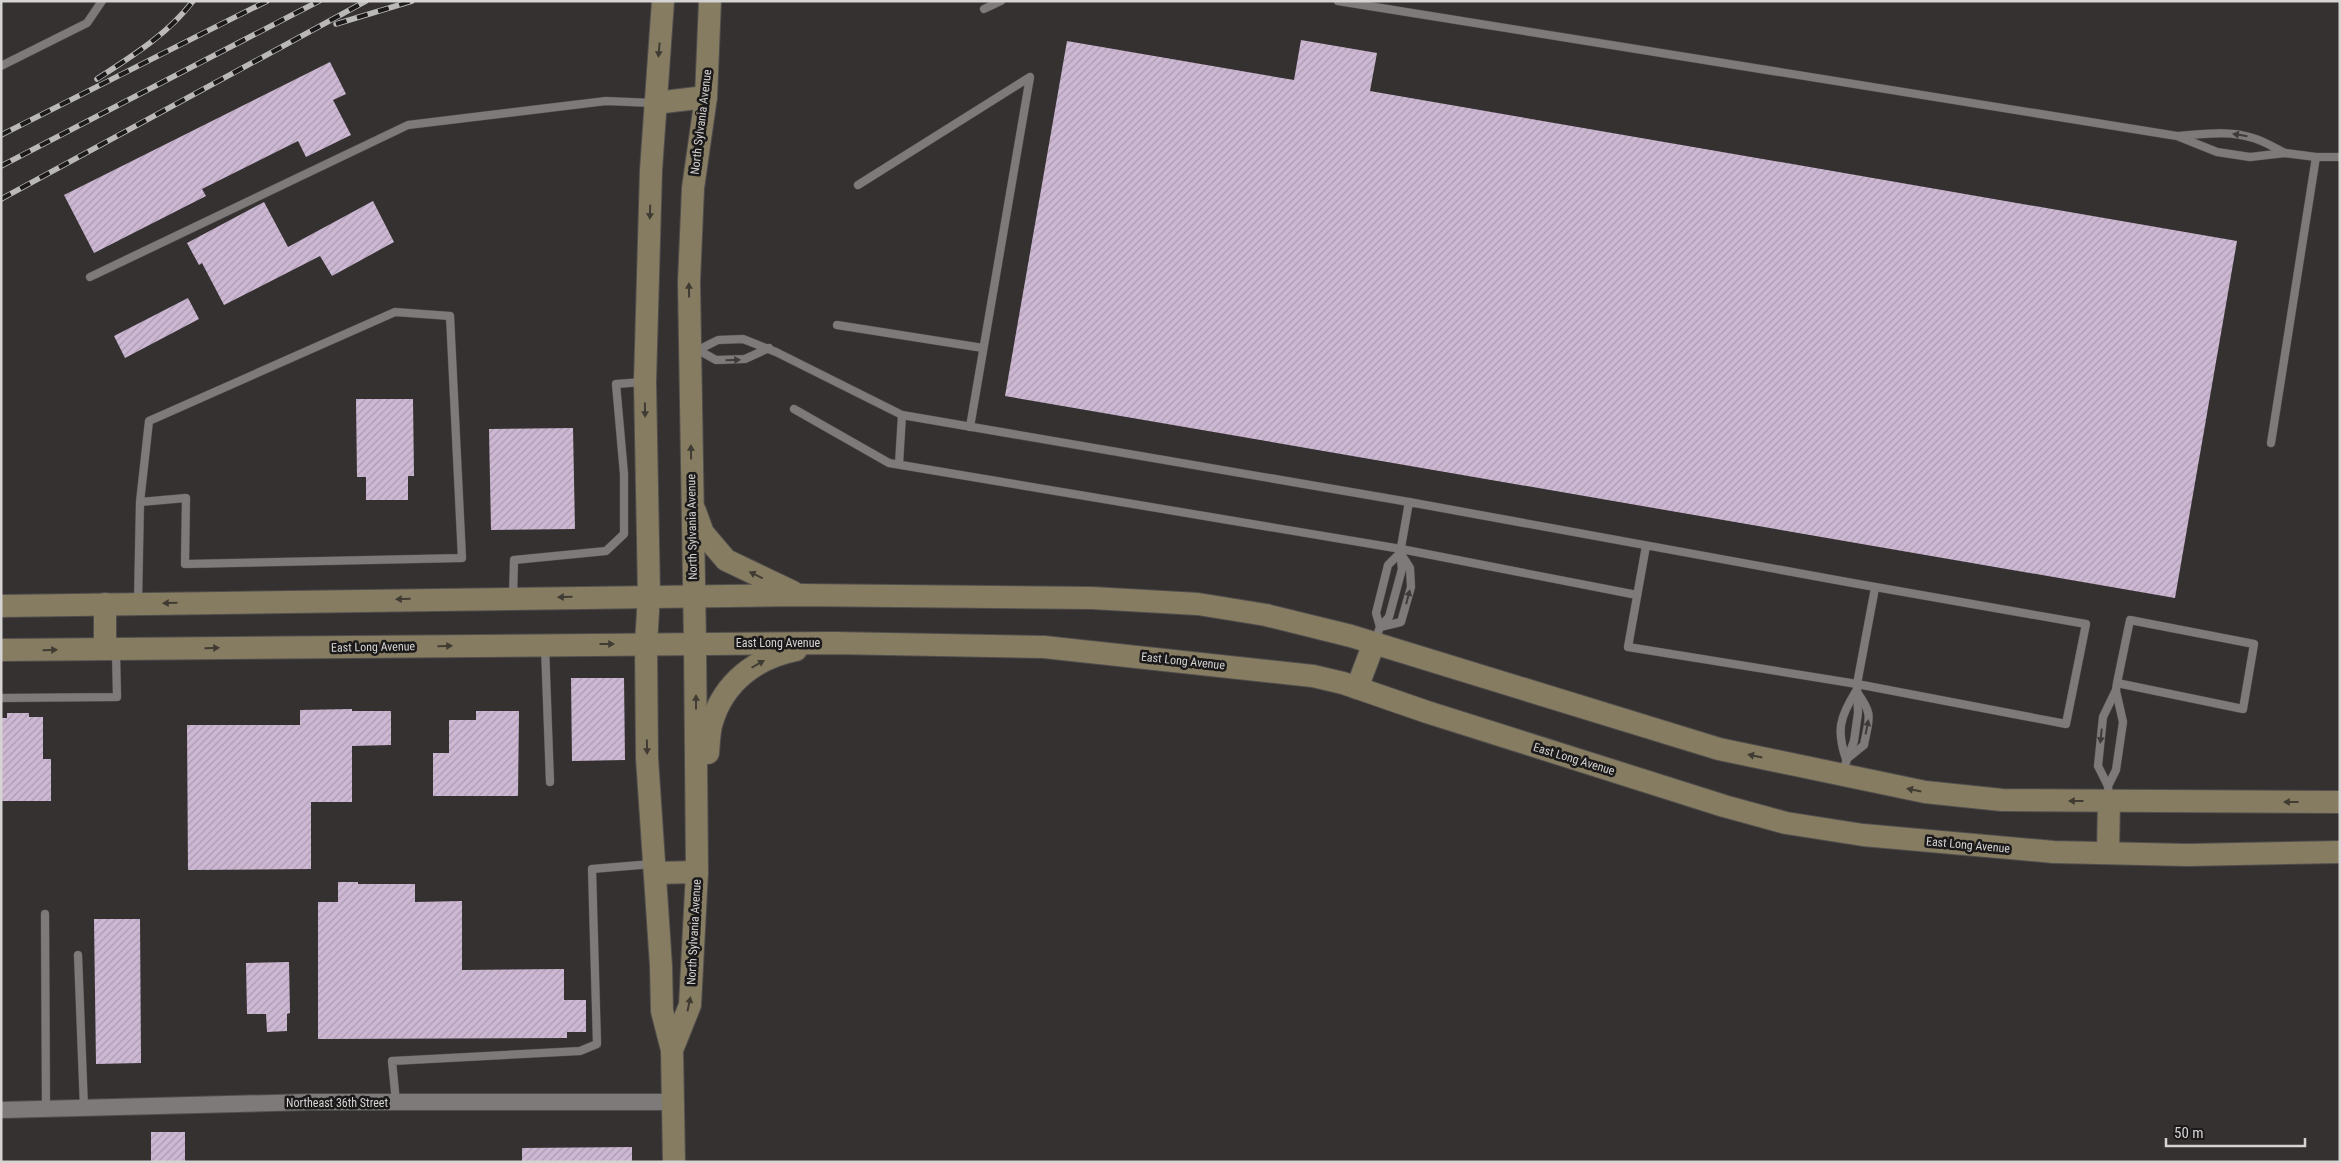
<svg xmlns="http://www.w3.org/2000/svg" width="2341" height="1163" viewBox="0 0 2341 1163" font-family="'Roboto Condensed',sans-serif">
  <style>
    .building { fill: url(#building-hatch) }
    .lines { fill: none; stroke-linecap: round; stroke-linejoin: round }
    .lane-casing { stroke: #504d4c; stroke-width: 9 }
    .street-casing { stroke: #504d4c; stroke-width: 18 }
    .secondary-casing { stroke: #504d4c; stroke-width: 24 }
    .lane { stroke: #7e7a79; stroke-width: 8 }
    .street { stroke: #7e7a79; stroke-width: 16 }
    .secondary { stroke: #867c62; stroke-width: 22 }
    .rail-casing { stroke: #bbb9b8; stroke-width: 5.5 }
    .rail { stroke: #1b1919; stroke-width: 4; stroke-dasharray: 11; stroke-linecap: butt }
    .oneway { fill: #403c33 }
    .oneway2 { fill: #3e3b3b }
    .labels { text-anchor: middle; stroke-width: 5; stroke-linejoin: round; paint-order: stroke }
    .street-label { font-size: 12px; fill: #d6d4d3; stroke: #1b1919 }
  </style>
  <defs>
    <pattern id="building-hatch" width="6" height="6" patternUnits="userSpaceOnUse" patternTransform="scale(1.25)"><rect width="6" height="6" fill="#cdb8d4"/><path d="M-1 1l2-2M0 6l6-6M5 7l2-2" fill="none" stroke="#aa9aaf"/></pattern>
  </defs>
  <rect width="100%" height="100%" fill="#353130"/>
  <g class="building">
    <path d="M1301,40L1377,53L1370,91L2237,241L2175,598L1005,396L1067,41L1294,80Z"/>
    <path d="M330,62L346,94L333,100L351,135L306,157L298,141L202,189L206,196L94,253L64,195Z"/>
    <path d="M373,201L394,242L332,276L320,256L224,305L202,263L199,265L187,243L264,202L288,247Z"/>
    <path d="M188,298L199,319L125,358L114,336Z"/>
    <path d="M356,399H413L414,476H408V500H366V477H357Z"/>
    <path d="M573,428L575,529L491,530L489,429Z"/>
    <path d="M571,678H624L625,760L572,761Z"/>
    <path d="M352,709V711H391V745L352,746V802H311V869L188,870L187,725H300V710Z"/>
    <path d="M476,711H519L518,796H433V753H449V720H476Z"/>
    <path d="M7,713H29V717H43V759H51V801H1V718H7Z"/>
    <path d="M338,882H358V884H415V902L462,901V970L564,969V1000H586V1032H567V1038L318,1039V902H338Z"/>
    <path d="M94,919H140L141,1063L96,1064Z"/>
    <path d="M289,962L290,1013L287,1014V1031L267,1032L266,1014H247L246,963Z"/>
    <rect x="151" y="1132" width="34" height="30"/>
    <path d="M632,1147V1162H522V1148Z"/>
  </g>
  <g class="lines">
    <g class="lane-casing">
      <g id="lane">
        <path d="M1338,1L2177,136L2217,152L2250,157L2285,153L2316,157H2340"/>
        <path d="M984,9L1001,1"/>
        <path d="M1,66L87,23L102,1"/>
        <path d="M2179,136C2204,134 2229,130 2253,138C2264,141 2275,148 2285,153"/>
        <path d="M858,185L1030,77L970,427"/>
        <path d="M90,277L408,125L606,101L653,103"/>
        <path d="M837,325L983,348"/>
        <path d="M693,349L698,350L718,340L743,339L776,352L902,415L1409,502"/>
        <path d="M698,350L716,360L745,359L769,348"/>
        <path d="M794,409L889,463L1401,549L1637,595"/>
        <path d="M2271,443L2316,157"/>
        <path d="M899,464L902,415"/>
        <path d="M513,597L514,560L606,551L624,534V474L616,384L643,382"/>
        <path d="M138,602L140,502L186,498L185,564L462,558L450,316L395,312L149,421L140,502"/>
        <path d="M1380,627L1401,622L1411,587L1410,568L1401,554"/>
        <path d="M1380,627L1376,613L1388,565L1400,553"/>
        <path d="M1375,641L1380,627L1389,617L1402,569L1400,553L1409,502C1635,544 1860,585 2086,624L2066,724L1857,684L1628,647L1646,546"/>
        <path d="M545,647L550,782"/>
        <path d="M1,698L117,697L116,652"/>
        <path d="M1848,758L1864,745C1869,717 1874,716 1857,692"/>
        <path d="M1846,759C1836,730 1840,717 1856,691"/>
        <path d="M1842,773L1854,741L1858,713L1857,684L1875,588"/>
        <path d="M2108,786L2116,770L2123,722L2116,691"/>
        <path d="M2109,799L2108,786L2098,766L2103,717L2116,690L2117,683L2130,620L2254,644L2243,709L2117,683"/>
        <path d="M45,914L46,1109"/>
        <path d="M78,955L84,1108"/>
        <path d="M396,1102L392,1061L580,1051L597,1044L592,869L652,864"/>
      </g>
    </g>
    <g class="street-casing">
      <path id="street" d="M1,1110L309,1102H673"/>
    </g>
    <g class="secondary-casing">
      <g id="secondary">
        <path d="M663,1L651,170L645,382L649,595L646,644L647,758L661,966L662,1011L672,1050L674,1162"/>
        <path d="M655,103L706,97"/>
        <path d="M695,511L703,533L726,560L793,592"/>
        <path d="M105,604V649"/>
        <path d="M1,606L801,595L1092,598L1198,604L1266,615L1351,636L1719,749L1925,792L2002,800L2340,802"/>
        <path d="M1,650L834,643L1044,647L1313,676L1343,683L1427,712L1724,806L1786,823L1863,835L2054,852L2187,855L2340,852"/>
        <path d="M1357,688L1374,643"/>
        <path d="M708,753C709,743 709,731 712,722C724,682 756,658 796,650"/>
        <path d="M2108,853L2109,801"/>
        <path d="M655,873L697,872"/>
        <path d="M672,1050L690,1005L697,872L695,644L689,282L693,188L706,97L710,1"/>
      </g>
    </g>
    <use href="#lane" class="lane"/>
    <use href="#street" class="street"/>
    <use href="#secondary" class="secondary"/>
    <g class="rail-casing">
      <g id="rail">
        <path d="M336,24L412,1"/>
        <path d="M97,79C132,56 167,35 193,1"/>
        <path d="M1,135L267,1"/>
        <path d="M1,166L319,1"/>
        <path d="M1,199L366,1"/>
      </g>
    </g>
    <use href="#rail" class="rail"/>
  </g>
  <defs><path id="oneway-solid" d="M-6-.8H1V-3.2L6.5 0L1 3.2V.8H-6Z" transform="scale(1.25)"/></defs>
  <g class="oneway">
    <use href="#oneway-solid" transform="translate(659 50) rotate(95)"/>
    <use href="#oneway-solid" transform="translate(650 212) rotate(92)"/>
    <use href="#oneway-solid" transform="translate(689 290) rotate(-91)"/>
    <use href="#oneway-solid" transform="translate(645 410) rotate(89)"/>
    <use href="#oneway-solid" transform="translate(691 452) rotate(-91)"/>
    <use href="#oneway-solid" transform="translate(756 575) rotate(-154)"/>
    <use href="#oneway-solid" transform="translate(565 597) rotate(179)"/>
    <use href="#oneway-solid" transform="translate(403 599) rotate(179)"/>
    <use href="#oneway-solid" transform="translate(170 603) rotate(179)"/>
    <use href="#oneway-solid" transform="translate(607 644)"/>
    <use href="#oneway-solid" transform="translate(445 646) rotate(-1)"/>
    <use href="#oneway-solid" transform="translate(212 648) rotate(-1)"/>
    <use href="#oneway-solid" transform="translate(50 650) rotate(-1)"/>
    <use href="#oneway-solid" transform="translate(758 664) rotate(-30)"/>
    <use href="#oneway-solid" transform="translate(696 702) rotate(-90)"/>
    <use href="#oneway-solid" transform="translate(647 747) rotate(89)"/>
    <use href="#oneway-solid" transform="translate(1755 756) rotate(-168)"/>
    <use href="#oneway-solid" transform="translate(1914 790) rotate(-168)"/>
    <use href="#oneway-solid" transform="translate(2076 801) rotate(-180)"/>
    <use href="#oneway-solid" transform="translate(2291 802) rotate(180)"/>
    <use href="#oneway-solid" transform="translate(689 1004) rotate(-78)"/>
  </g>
  <g class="oneway2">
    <use href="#oneway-solid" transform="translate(2240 135) rotate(-171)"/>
    <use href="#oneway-solid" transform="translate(733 360) rotate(-2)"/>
    <use href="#oneway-solid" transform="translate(1408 597) rotate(-75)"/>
    <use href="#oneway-solid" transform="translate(1867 727) rotate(-79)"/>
    <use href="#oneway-solid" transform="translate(2101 736) rotate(96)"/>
  </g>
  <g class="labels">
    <g class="street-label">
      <text transform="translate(701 122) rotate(-83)" y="4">North Sylvania Avenue</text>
      <text transform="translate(692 527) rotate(-91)" y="4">North Sylvania Avenue</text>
      <text x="778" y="647">East Long Avenue</text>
      <text transform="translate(373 647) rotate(-1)" y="4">East Long Avenue</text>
      <text transform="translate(1183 661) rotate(6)" y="4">East Long Avenue</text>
      <text transform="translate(1574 759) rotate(17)" y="4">East Long Avenue</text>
      <text transform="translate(1968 845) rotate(5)" y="4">East Long Avenue</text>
      <text transform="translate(694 932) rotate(-87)" y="4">North Sylvania Avenue</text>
      <text x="337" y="1107">Northeast 36th Street</text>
    </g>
  </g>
  <rect width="2341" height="1163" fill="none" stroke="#d6d4d3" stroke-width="5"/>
  <path d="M2166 1138v8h139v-8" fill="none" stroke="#d6d4d3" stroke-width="2.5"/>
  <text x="2174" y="1138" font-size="15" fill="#d6d4d3" stroke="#1b1919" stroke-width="4" paint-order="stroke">50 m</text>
</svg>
